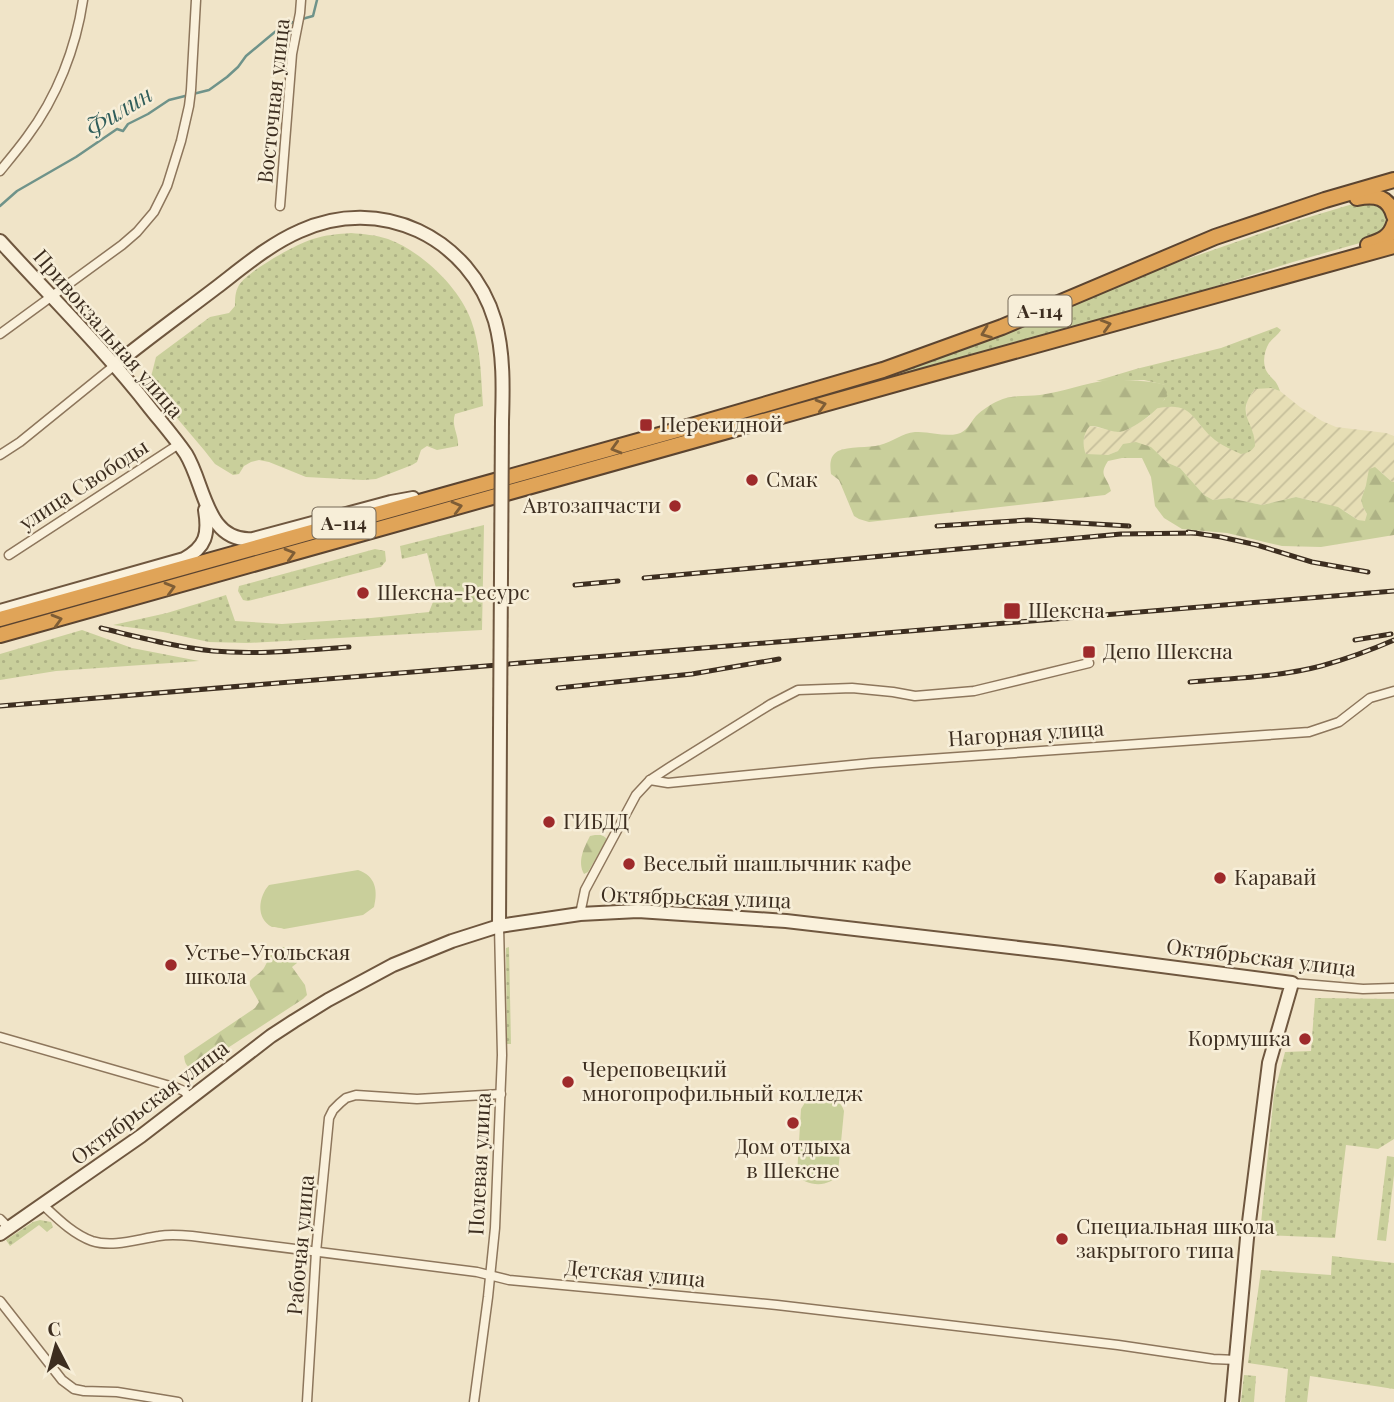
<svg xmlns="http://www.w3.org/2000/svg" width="1394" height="1402" viewBox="0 0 1394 1402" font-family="'Playfair Display',serif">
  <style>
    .farmland { fill: url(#farmland-furrows) }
    .grass { fill: url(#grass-dots) }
    .forest { fill: url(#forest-firs) }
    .pitch { fill: #c9cf9b }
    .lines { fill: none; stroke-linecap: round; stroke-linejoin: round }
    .stream { stroke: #6f938a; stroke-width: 2.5 }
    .street-casing { stroke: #8d765c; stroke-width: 11 }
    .secondary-casing { stroke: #6f573f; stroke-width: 16 }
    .highway-casing { stroke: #5b4430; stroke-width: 18 }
    .street { stroke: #faf1dc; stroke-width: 8 }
    .secondary { stroke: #faf1dc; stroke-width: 12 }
    .highway { stroke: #e0a458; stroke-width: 14 }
    .rail-casing { stroke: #3d2e20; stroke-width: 5 }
    .rail { stroke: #f7eed8; stroke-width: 2.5; stroke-dasharray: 8; stroke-linecap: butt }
    .secondary-bridge-casing { stroke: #6f573f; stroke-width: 16; stroke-linecap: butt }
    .secondary-bridge { stroke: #faf1dc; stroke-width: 12 }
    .oneway { stroke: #7e5d36 }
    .poi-dot { fill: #9e2a2b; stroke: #f7eed8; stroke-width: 2.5 }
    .labels { text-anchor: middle; stroke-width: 5; stroke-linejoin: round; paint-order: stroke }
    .shield { fill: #f7eed8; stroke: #756857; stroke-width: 2 }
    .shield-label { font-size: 19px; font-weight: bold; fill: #3d2e20 }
    .street-label { font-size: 21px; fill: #3d2e20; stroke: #f7eed8 }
    .poi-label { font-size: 21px; fill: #3d2e20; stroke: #f7eed8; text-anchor: start }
    .water-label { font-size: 23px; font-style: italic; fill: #2f5d5a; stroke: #f7eed8 }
  </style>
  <defs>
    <pattern id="farmland-furrows" width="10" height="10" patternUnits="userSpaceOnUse" patternTransform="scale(1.75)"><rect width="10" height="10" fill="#e6deb5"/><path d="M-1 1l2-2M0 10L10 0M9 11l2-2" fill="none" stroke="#c6bf9b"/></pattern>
    <pattern id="grass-dots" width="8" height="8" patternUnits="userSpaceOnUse" patternTransform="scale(1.75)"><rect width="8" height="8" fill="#c9cf9b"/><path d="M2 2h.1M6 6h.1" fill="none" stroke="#aeb285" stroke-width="1.8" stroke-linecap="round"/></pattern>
    <pattern id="forest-firs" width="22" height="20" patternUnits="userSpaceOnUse" patternTransform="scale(1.75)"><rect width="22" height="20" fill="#c9cf9b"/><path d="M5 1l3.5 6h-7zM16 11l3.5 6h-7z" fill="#aeb285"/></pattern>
  </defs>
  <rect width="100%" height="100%" fill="#f0e4c8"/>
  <path class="farmland" d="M1262,388H1271L1280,391L1300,407L1322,421L1336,427L1386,433L1394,436V482H1392L1381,472L1366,485L1361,500L1363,507L1367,514L1366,522L1358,520L1345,511L1310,500L1296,497L1262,505L1229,498L1213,500L1204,495L1180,468L1168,463L1156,452L1118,451L1108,455H1092L1086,454L1083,448L1085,431L1090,426L1119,432L1129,429L1150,416L1154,409L1168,406L1185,408L1191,413L1200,425L1207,431L1253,434L1247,420L1246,410L1247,401L1255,389Z"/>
  <g class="grass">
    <path d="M1366,200L1387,208L1390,223L1374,239L1293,262L1159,304L776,411H772V409L1130,279L1296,221Z"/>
    <path d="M351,233C363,234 376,235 388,239C421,251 459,287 471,320C481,347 481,378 483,406L455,414C451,426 459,435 458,446L437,450L427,446L421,450L417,462L412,465L376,479L363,480L306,477L269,462L259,460L251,462L244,466L239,474L233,475L215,464L204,450L171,411L160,395L151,377L156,357L210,317L229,313L235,306C235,299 235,292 239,285C248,271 296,244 313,239C325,235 338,234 351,233Z"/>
    <path d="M1277,327L1281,330C1278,335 1272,339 1269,343C1264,351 1262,364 1267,372C1273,381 1276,379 1280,391L1271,388L1255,389C1234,415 1255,421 1255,446C1251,452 1247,453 1241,454C1232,450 1223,446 1215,440C1190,419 1194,400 1154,409L1165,399V385L1144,380L1096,381L1136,369L1221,348Z"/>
    <path d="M484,525L482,630L248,643L209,642L163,632L113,625L167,613L226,595L235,621L282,624L371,618L429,612L437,592L427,553L402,559L400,546Z"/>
    <path d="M375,549L385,551L386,561L381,567L248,601L243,600L238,591L239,586Z"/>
    <path d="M82,630L132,648L199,661L56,671L0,680V654Z"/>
    <path d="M509,947L511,1044H507L506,948Z"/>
    <path d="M1315,998L1394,999V1139L1378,1149L1346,1145L1335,1238L1266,1235L1261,1231V1223L1274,1094L1285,1052L1311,1051Z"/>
    <path d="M1387,1156L1394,1157V1175L1386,1241L1377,1240Z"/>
    <path d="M40,1220L51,1222L53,1227L47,1232L39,1225L10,1246L6,1240L33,1222Z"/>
    <path d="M1332,1256L1394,1263V1389L1310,1376L1307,1402H1285L1288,1369L1248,1363L1261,1270L1331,1275Z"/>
    <path d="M1244,1375L1256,1376L1254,1402H1241Z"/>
  </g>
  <g class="forest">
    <path d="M1108,380C1128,380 1146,380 1166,385C1167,390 1168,390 1166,396C1162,408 1131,432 1118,432C1108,431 1100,426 1090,426C1083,433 1082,446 1086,454L1108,455L1118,451L1123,444L1136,442L1151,447L1168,463L1180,468L1204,495L1213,500L1229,498L1262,505L1296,497L1338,507L1358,520L1365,521L1367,514L1363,507L1361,500L1366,485L1369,469L1375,467L1392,482H1394V535L1321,547L1282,546L1227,533L1182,529L1164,518L1155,506L1151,477L1142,458H1122L1108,461C1098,476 1107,476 1111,491L1105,495L869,522L859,519L854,516L839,480L831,474C830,466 829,456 838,451C848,446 869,448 880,445C893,442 902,433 915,432C929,431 944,437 957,434C967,432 970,423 976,416C982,410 991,404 998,401C1011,394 1026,397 1040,395C1063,392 1085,383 1108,380Z"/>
    <path d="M595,835H602L606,838V841L588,872L584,874C577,861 584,848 590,836Z"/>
    <path d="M284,947L292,955L297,963L292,967L305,985L307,995L303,999L194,1070C186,1066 185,1064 184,1056L255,1008L259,1002L250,986V981C254,976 261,973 264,968C271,957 268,949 284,947Z"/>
  </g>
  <g class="pitch">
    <path d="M358,870C376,876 378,891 374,907L363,915L284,929C283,928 273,927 272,927C255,918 259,896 269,885Z"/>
    <path d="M813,1097C826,1098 840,1097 844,1111L838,1173C832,1188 806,1187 797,1175L801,1109L806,1101Z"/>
  </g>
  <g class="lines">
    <g class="stream">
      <path d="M302,19L313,16L317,0"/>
      <path d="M0,206L17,191L76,157L117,129L123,131L128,124L148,114L169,100L209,90L227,77L238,67L246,56L270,36L281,27L296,21"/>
    </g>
    <g class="street-casing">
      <g id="street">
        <path d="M0,171C9,160 19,148 27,137C57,97 76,48 83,0"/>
        <path d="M280,206L292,54L300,13L301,0"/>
        <path d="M0,334L122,245L137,232L154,212L167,186L181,141L189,106L191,90L196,0"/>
        <path d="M0,455L20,442L115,365"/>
        <path d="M9,555L179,444"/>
        <path d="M650,780L668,783L678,782L872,763L1309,732L1339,722L1370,698L1394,691"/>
        <path d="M580,914L585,890L636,795L650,780L673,765L771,704L798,690L852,688L893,692L915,696L974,691L1089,663"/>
        <path d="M1292,983L1363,989L1394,988"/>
        <path d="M0,1037L177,1088L184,1091L190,1098"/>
        <path d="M43,1205C58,1219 73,1234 92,1241C113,1248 138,1239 159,1236C170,1234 181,1235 192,1236L477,1272L509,1280L777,1305L1118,1345L1213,1359L1237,1360"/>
        <path d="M0,1219L9,1228"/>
        <path d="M0,1301L62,1380L74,1389L84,1391L117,1392L178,1402"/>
        <path d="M307,1402L316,1252L329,1118L333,1110L340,1103L346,1098L356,1095L417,1099L501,1094"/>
        <path d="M474,1402L488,1297L495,1228L502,1055L499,926"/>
      </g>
    </g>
    <g class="secondary-casing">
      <g id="secondary">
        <path d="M0,241C50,296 104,349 150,408C162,423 175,438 186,454C205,485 206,543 253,539L391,502L413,498"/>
        <path d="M115,365C148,338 183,313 217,287C243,267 270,244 300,231C380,194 470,237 495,321C504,353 503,389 502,421"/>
        <path d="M0,611L184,559C206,547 209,534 205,510"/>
        <path d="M499,926L500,731"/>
        <path d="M0,1234L141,1136L271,1036L294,1021L328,1000L393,965L452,941L499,926L580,914L638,911L786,921L1062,953L1292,983L1269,1063L1247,1238L1232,1402"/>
      </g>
    </g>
    <g class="highway-casing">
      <g id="highway">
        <path d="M1357,198C1375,194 1389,197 1394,216"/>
        <path d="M1368,245C1380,241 1390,238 1394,224"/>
        <path d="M0,619L681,429L883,370L1002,327L1215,237L1325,200L1394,180"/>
        <path d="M0,635L899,383L1394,246"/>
      </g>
    </g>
    <use href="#street" class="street"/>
    <use href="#secondary" class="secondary"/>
    <use href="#highway" class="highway"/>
    <g class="rail-casing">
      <g id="rail">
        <path d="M937,526L1028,520L1129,526"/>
        <path d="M1188,532L1221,537L1257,545L1312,562L1368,572"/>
        <path d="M644,578L1121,534L1196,533"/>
        <path d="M575,585L618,581"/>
        <path d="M101,628C138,637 175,647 213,651C258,655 304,650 349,647"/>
        <path d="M1355,640L1391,634"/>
        <path d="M1190,682C1233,678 1279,677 1321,666C1346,659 1371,650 1394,640"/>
        <path d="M558,688L692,674L779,659"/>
        <path d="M0,706L1394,591"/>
      </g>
    </g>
    <use href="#rail" class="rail"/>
    <g class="secondary-bridge-casing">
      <path id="secondary-bridge" d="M500,731L502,421"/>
    </g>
    <use href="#secondary-bridge" class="secondary-bridge"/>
  </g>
  <defs><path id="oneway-chevron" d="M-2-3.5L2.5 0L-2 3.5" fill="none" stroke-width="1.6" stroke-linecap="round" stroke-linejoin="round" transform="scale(1.75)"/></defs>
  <g class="oneway">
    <use href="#oneway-chevron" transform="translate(1106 325) rotate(-16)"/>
    <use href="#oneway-chevron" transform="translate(986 333) rotate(159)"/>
    <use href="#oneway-chevron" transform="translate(821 405) rotate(-16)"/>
    <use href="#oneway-chevron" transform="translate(616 448) rotate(164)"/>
    <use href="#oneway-chevron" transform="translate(457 507) rotate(-15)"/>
    <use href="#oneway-chevron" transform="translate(290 554) rotate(-16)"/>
    <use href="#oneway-chevron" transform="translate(170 588) rotate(-16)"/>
    <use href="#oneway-chevron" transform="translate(57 620) rotate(-16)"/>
  </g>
  <g class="poi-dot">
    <rect x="639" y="418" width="14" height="14" rx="3.5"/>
    <circle cx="752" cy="480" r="7"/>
    <circle cx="675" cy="506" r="7"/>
    <circle cx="363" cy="593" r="7"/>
    <rect x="1003" y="602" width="18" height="18" rx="3.5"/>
    <rect x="1082" y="645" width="14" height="14" rx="3.5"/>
    <circle cx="549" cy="822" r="7"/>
    <circle cx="629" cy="864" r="7"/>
    <circle cx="1220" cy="878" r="7"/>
    <circle cx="171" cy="965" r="7"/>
    <circle cx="1305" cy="1039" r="7"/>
    <circle cx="568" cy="1082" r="7"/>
    <circle cx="793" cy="1123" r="7"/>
    <circle cx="1062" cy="1239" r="7"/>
  </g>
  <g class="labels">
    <g class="shield">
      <rect x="1008.5" y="295.5" width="63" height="31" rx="5"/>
      <rect x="312.5" y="507.5" width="63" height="31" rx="5"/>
    </g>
    <g class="shield-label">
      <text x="1040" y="318">А-114</text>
      <text x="344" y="530">А-114</text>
    </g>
    <g class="street-label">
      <text transform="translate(274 101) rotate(-84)" y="7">Восточная улица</text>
      <text transform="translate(108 334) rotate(49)" y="7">Привокзальная улица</text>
      <text transform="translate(84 485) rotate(-33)" y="7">улица Свободы</text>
      <text transform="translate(1026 734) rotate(-4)" y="7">Нагорная улица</text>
      <text transform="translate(696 898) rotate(2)" y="7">Октябрьская улица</text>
      <text transform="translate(1261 958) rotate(7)" y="7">Октябрьская улица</text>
      <text transform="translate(150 1103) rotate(-37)" y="7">Октябрьская улица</text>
      <text transform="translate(480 1164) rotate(-87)" y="7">Полевая улица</text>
      <text transform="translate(301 1245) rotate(-85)" y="7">Рабочая улица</text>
      <text transform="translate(635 1274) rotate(5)" y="7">Детская улица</text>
    </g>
    <g class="poi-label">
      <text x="660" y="432">Перекидной</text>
      <text x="766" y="487">Смак</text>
      <text x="661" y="513" text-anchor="end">Автозапчасти</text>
      <text x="377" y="600">Шексна-Ресурс</text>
      <text x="1028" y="618">Шексна</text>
      <text x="1103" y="659">Депо Шексна</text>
      <text x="563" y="829">ГИБДД</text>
      <text x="643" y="871">Веселый шашлычник кафе</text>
      <text x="1234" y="885">Каравай</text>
      <text x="185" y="960">Устье-Угольская<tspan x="185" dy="24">школа</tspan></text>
      <text x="1291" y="1046" text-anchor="end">Кормушка</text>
      <text x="582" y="1077">Череповецкий<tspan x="582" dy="24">многопрофильный колледж</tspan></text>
      <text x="793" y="1154" text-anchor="middle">Дом отдыха<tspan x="793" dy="24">в Шекснe</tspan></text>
      <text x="1076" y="1234">Специальная школа<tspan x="1076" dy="24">закрытого типа</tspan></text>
    </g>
    <g class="water-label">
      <text transform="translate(119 111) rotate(-31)" y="8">Филин</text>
    </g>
  </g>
  <g transform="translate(56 1346) rotate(354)" stroke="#f7eed8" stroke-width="5" paint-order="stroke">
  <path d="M0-5L12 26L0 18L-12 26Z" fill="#3d2e20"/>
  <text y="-10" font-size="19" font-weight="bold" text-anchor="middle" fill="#3d2e20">С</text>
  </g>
</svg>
